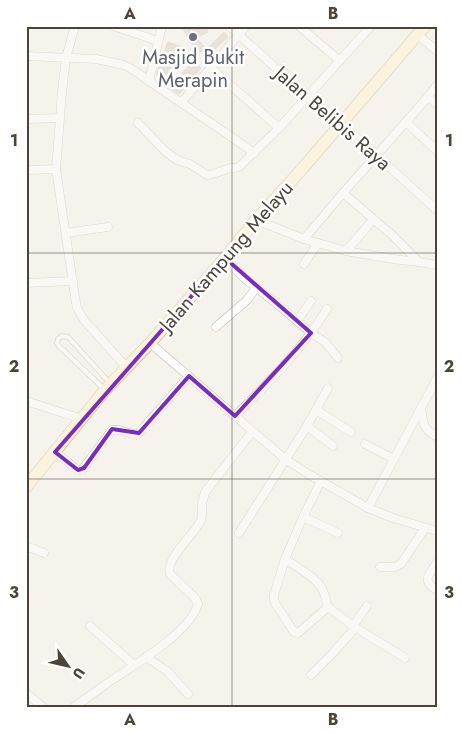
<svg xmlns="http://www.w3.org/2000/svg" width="463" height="733" viewBox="0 0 463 733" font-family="Jost,sans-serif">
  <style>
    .building { fill: #d8cfc1; stroke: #d3c7b4 }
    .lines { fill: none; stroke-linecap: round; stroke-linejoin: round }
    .lane-casing { stroke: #c2bbae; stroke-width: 5.5 }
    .street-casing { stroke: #c2bbae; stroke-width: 9 }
    .secondary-casing { stroke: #d6c79b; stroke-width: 13 }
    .lane { stroke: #fff; stroke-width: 4 }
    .street { stroke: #fff; stroke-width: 8 }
    .secondary { stroke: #fff3cd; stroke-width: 11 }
    .marked { fill: none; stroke: #7b2cbf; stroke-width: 4; stroke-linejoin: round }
    .grid { fill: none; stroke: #4b4439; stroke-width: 1; stroke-opacity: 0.55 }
    .worship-dot { fill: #6b7280; stroke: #fff; stroke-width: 2 }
    .labels { text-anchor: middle; stroke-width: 5; stroke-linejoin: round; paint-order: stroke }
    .worship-label { font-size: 20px; fill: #5b616d; stroke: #fff }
    .street-label { font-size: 20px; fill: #4b4439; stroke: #fff }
    .neatline { fill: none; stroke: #4b4439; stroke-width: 2 }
    .grid-label { font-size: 16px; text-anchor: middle; font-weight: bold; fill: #4b4439 }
  </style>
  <rect width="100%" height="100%" fill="#f6f3ec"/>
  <g class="building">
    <path d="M182,26H205L208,32L196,38L207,49L224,32L228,37L215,49L207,58L189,41Z"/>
    <path d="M168,42L180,46L168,80L156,75Z"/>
    <path d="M193,61L201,68L179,94L169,88Z"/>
  </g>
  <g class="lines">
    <g class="lane-casing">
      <path id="lane" d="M103,388L59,346L57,343L58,339L62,336L68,337L109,382"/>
    </g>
    <g class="street-casing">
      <g id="street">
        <path d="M75,26L66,58L62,92L56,169L75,297L77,308L84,320L127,368"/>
        <path d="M113,26L158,41"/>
        <path d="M229,26L308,97L341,124L437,210"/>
        <path d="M299,26L340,61"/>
        <path d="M418,35L437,51"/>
        <path d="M26,56L96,59L124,65L132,69L149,81L233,138L254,153"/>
        <path d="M211,68L279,128"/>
        <path d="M149,81L162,26"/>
        <path d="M428,97L437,104"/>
        <path d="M181,103L246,26"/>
        <path d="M26,119L59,118"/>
        <path d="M406,122L437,151"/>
        <path d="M138,123L166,152L177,160L190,164L207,175C214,175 220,171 227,169C231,167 235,169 239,167L279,128L371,26"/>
        <path d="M26,170L56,169"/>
        <path d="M343,193L392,235L419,262"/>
        <path d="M256,220L304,239L346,251L393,259L419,262L437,265"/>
        <path d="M66,233L108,227"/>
        <path d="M304,239L343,193L428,97L437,85"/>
        <path d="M346,251L373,220"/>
        <path d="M225,258L243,277L282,308L311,333L325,342L338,358"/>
        <path d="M304,264L318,243"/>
        <path d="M26,283L73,281"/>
        <path d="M297,321L311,301"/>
        <path d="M216,327L247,300L256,288"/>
        <path d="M150,343L285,459L310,475L368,508L393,518L437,531"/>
        <path d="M26,401L82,419"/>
        <path d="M421,408C424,423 422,429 437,437"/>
        <path d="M316,410L351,432"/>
        <path d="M235,416C268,383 302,350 327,309"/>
        <path d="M307,426L333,446"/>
        <path d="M365,444L394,459"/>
        <path d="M55,452L78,470H82L112,430H119L137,435L139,433L189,376"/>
        <path d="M368,508L437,378"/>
        <path d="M303,517L338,533"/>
        <path d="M239,533L307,426L328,388"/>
        <path d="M26,546L44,553"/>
        <path d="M285,559C296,567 313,575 321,587C325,593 326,601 328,607L298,633L294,632L275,603L274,599V595L285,559L303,517L321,481"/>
        <path d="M380,567H395L401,564L425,528"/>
        <path d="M435,589C421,580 430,574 437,562"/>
        <path d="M328,607L353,626L405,658"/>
        <path d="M90,626L134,665"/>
        <path d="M353,626L367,606"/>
        <path d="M146,657L167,671L188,694"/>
        <path d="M311,675L332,654L355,628"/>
        <path d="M26,693L43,707"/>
        <path d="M74,707C87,698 99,689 112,680C136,664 190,632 198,604L196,599L170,574C164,560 195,534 201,520C203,515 202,509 202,504C203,500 204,496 205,492L252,432"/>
      </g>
    </g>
    <g class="secondary-casing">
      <path id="secondary" d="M26,487L105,390L150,343L218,266L256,220L302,169L425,26"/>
    </g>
    <use href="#lane" class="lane"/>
    <use href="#street" class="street"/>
    <use href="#secondary" class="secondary"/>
  </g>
  <path d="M0 0H463V733H0ZM225,258L311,333L235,416L189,376L139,433L112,429L84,468L78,470L55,452Z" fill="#f6f3ec" fill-opacity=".55" fill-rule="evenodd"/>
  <path class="marked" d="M225,258L311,333L235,416L189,376L139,433L112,429L84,468L78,470L55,452Z"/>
  <path class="grid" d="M232,26V707M26,253H437M26,479H437"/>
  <circle class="worship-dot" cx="193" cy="37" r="5"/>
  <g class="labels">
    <g class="worship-label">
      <text x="193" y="64">Masjid Bukit<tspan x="193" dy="23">Merapin</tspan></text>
    </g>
    <g class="street-label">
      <text transform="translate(333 118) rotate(41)" y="7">Jalan Belibis Raya</text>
      <text transform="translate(226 256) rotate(-49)" y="7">Jalan Kampung Melayu</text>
    </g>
  </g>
  <rect width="463" height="733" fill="none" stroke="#ffffff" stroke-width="55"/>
  <g transform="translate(68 666) rotate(124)" stroke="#ffffff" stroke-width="4" paint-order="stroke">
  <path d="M0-4L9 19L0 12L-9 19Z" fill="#4b4439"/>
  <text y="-8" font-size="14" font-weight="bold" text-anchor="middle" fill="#4b4439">U</text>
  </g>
  <rect x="28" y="28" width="408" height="678" class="neatline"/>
  <g class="grid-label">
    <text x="130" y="19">A</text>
    <text x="333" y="19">B</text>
    <text x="14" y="146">1</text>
    <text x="449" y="146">1</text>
    <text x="14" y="372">2</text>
    <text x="449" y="372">2</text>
    <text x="14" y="598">3</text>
    <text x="449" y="598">3</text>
    <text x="130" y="725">A</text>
    <text x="333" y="725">B</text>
  </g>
</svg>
